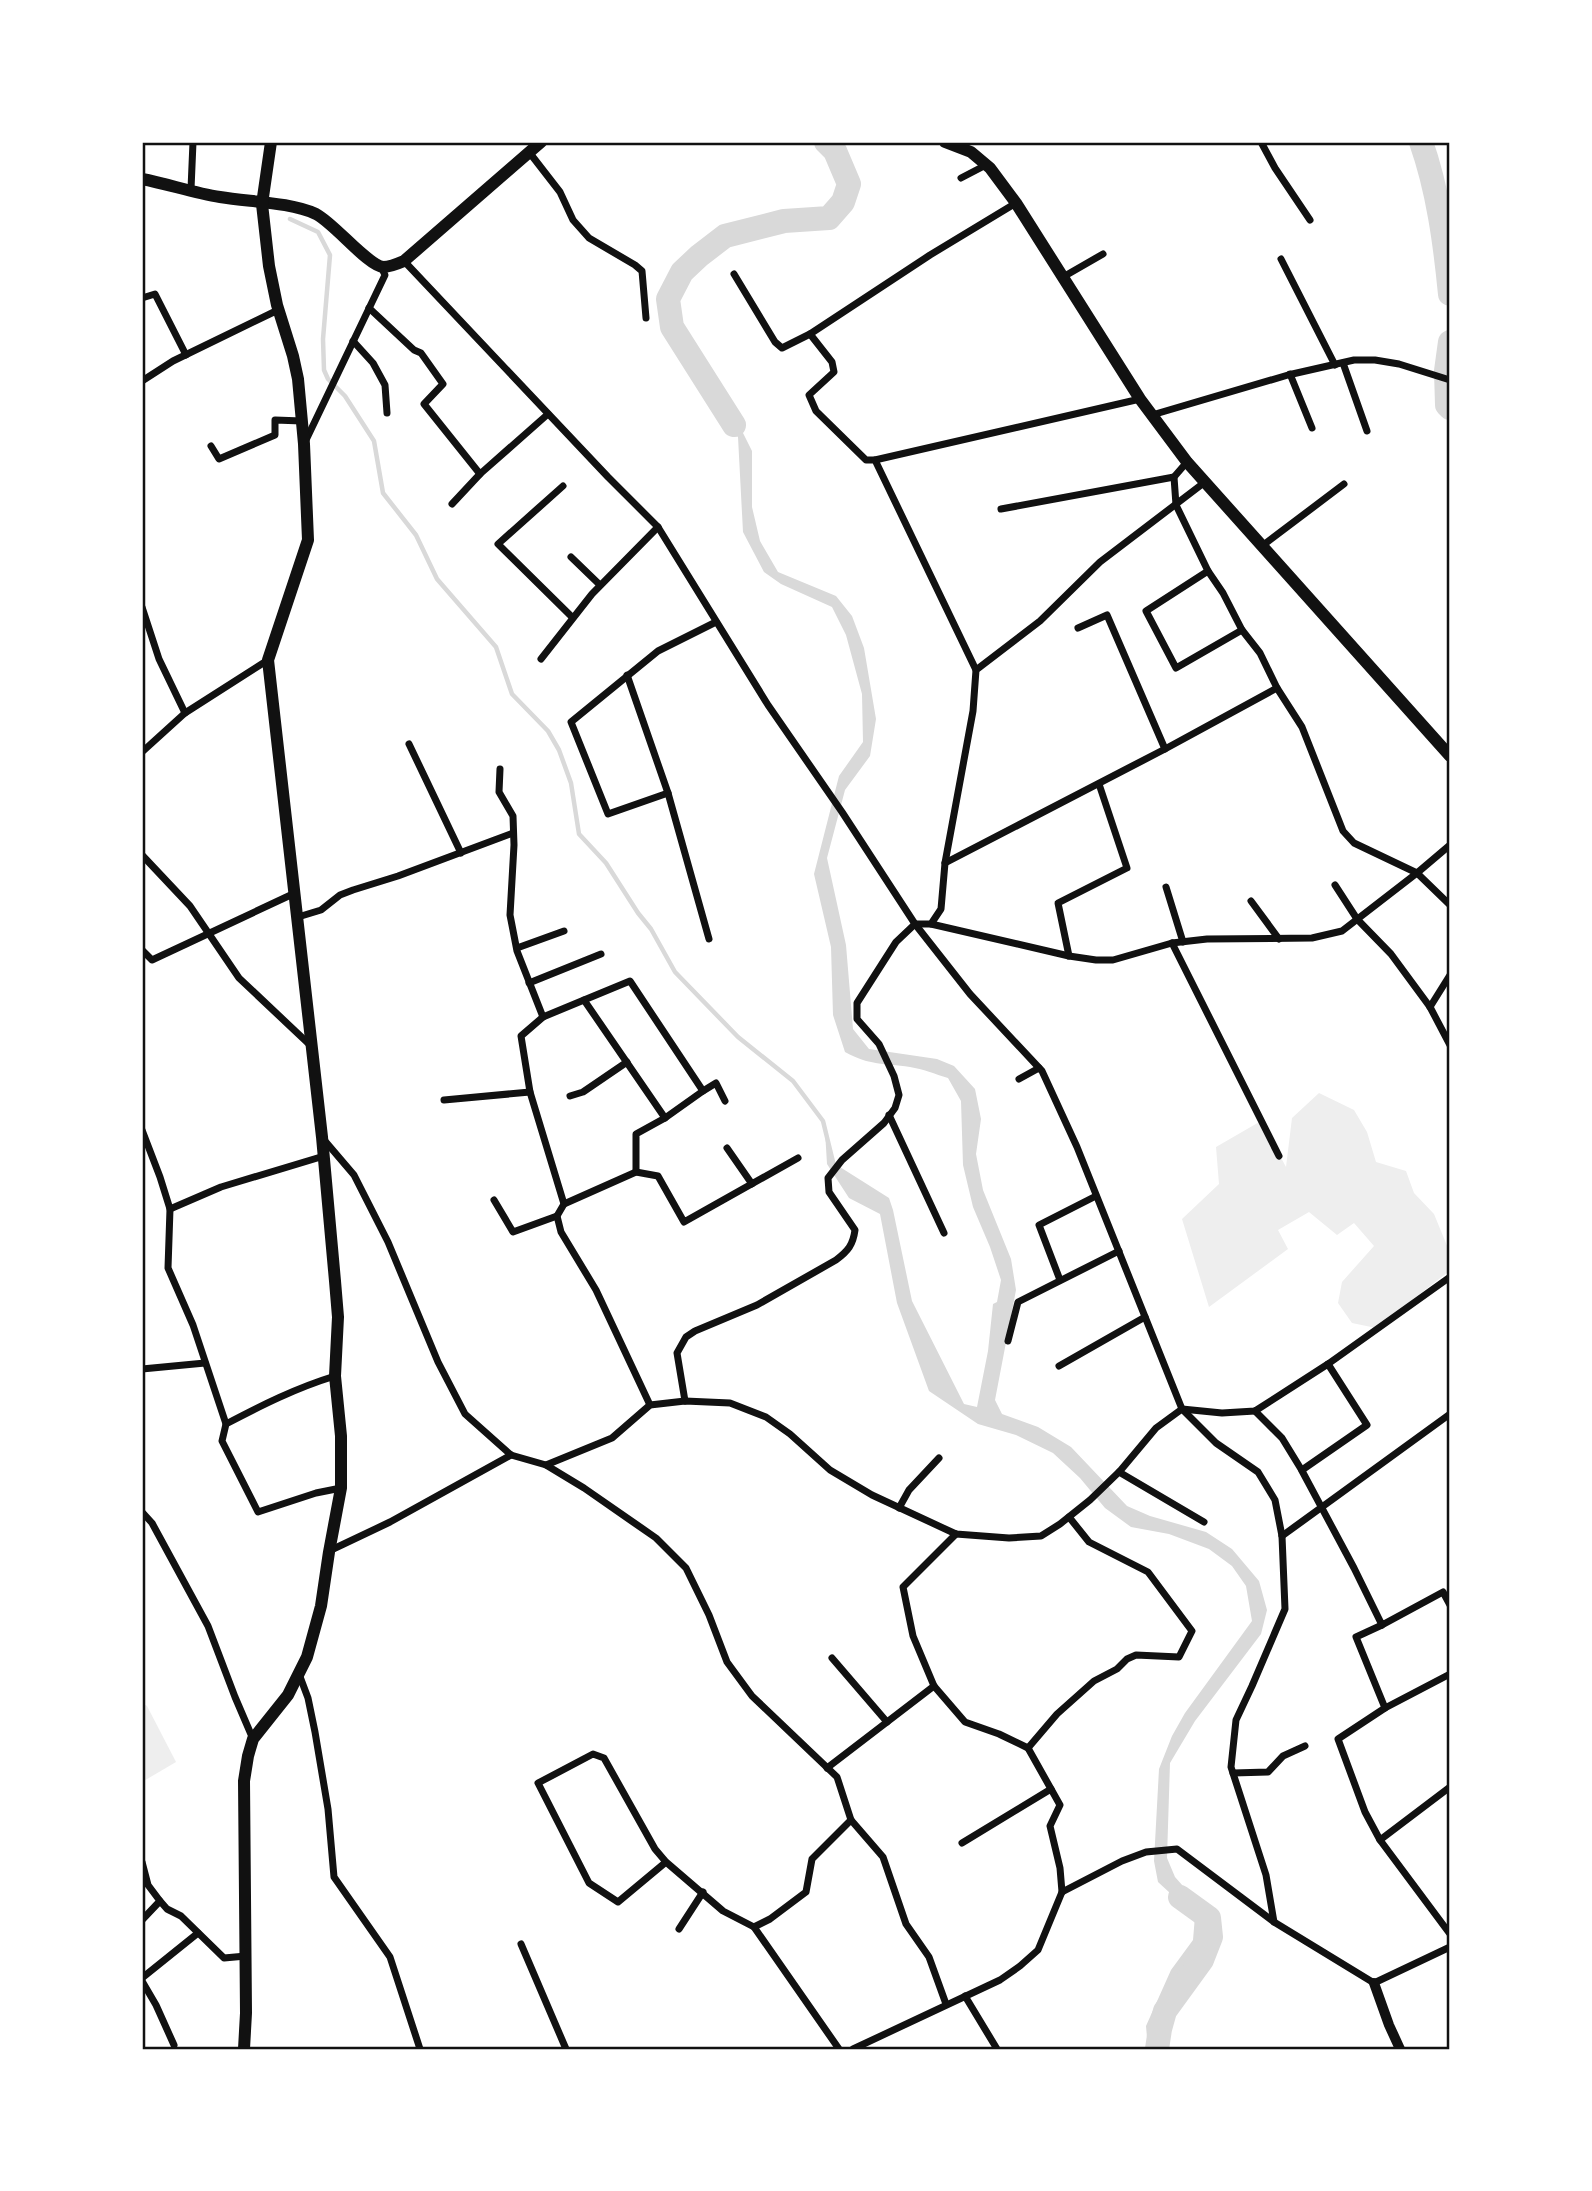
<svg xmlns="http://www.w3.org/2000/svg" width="1592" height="2191" viewBox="0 0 1592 2191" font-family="Montserrat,sans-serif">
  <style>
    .green { fill: #eee }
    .water { fill: #d9d9d9 }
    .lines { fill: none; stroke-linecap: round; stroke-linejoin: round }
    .stream { stroke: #d9d9d9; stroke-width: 4.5 }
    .river { stroke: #d9d9d9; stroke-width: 24 }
    .minor { stroke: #111; stroke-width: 7 }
    .tertiary { stroke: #111; stroke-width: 10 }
    .secondary { stroke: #111; stroke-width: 12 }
    .neatline { fill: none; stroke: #111; stroke-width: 2.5 }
  </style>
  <rect width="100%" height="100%" fill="#fff"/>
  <g class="green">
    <path d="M1319,1093L1354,1110L1367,1132L1376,1162L1406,1171L1414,1193L1434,1214L1450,1253L1448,1272L1376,1328L1352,1323L1338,1303L1342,1282L1374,1246L1354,1223L1337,1235L1309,1212L1278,1230L1288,1249L1209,1307L1182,1219L1219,1184L1216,1147L1261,1121L1286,1167L1292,1118Z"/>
    <path d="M142,1703L147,1706L176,1762L142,1782Z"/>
  </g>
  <path class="water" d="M717,397L733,413L752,451V507L760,541L778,572L836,596L852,616L864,648L876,719L870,756L845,790L827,858L846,945L853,1029L869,1049L937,1059L954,1066L975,1089L981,1119L976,1154L983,1190L1011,1259L1016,1290L995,1400L1002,1414L1038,1427L1071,1447L1127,1506L1150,1516L1206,1532L1232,1549L1259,1581L1267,1610L1261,1634L1195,1721L1170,1763L1167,1858L1175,1877L1206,1912L1210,1929L1200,1963L1168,2009L1159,2049H1148L1146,2026L1171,1970L1193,1940L1195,1916L1158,1882L1154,1861L1159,1769L1172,1736L1185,1713L1252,1621L1246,1586L1232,1566L1209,1549L1169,1534L1131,1527L1105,1508L1080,1478L1053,1453L1016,1435L978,1424L929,1391L897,1303L880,1214L849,1198L827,1164L825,1131L832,1162L889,1198L893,1210L912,1301L964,1404L977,1407L988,1351L993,1304L997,1302L1001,1280L990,1247L973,1207L963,1165L961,1101L948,1078C935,1074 923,1069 910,1067C883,1063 871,1066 845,1052L833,1015L831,947L814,874L839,776L863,742L862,694L846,635L832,607L781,584L764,572L743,532L738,437Z"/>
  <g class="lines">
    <path class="stream" d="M290,219L318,232L330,255L323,339L324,370L328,379L345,396L374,441L383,493L416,535L437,579L496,647L512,694L548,731L559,750L571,783L579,834L606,863L638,913L651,929L675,972L738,1037L793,1081L823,1121L834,1166"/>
    <g class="river">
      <path d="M1421,142C1438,190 1445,243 1450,294"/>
      <path d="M1450,342L1446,371L1447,405L1450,408"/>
      <path d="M734,425L672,327L668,299L682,272L699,256L725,236L784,221L829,218L843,202L849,184L835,151L826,142"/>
      <path d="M1157,2049L1160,2029L1165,2011L1202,1960L1211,1937L1209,1918L1180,1897"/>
    </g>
    <g class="minor">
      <path d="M1261,142L1275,168L1310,220"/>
      <path d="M529,152L560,192L573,220L589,238L635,265L642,271L646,318"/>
      <path d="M961,178L986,165"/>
      <path d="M191,189L193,142"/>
      <path d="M1281,259L1335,365"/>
      <path d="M404,261L608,477L658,527L768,705L842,812L915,924L970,994L1042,1071L1077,1147L1182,1409L1216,1443L1258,1472L1275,1500L1282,1536L1285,1609L1252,1686L1236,1720L1231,1767L1266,1875L1274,1922"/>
      <path d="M734,274L775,342L782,348L810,334L930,255L1016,203"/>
      <path d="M1063,277L1103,254"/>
      <path d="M142,298L155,294L186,355"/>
      <path d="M369,308L414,350L421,353L443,384L424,404L480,474L548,414"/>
      <path d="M810,334L832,362L834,372L809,395L816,411L866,460H875L976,670"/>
      <path d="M353,341L373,363L385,385L387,413"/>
      <path d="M1343,363L1367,431"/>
      <path d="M1290,374L1312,428"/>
      <path d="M142,381L173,361L278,310"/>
      <path d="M1152,415L1288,375L1354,360H1375L1399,364L1450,380"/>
      <path d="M306,440L385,275L381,267"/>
      <path d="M211,446L219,459L275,435V420L302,421"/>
      <path d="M875,460L1140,399"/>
      <path d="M1187,462L1174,477L1176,505L1208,571L1223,593L1242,630L1260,653L1277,688L1302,727L1343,831L1354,843L1417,873L1450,905"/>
      <path d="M563,486L498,544L572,617"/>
      <path d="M452,504L480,474"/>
      <path d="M1001,509L1174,477"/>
      <path d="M1262,546L1344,484"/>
      <path d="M571,557L600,585"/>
      <path d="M1208,571L1146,611L1176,668L1242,630"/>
      <path d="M142,607L159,659L185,713"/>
      <path d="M1078,628L1107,615L1165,749"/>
      <path d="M541,659L592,594L658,527"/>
      <path d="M627,675L668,793L709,939"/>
      <path d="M409,744L461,853"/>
      <path d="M142,752L185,713L268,660"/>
      <path d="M500,769L499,792L513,816L514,845L510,915L517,951L543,1017"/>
      <path d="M668,793L608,814L571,722L658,651L716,622"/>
      <path d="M142,855L190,906L239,978L310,1045"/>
      <path d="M945,863L1165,749L1277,688"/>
      <path d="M1335,885L1357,919L1391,954L1430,1007L1450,1045"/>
      <path d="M1166,887L1183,942"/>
      <path d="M1251,901L1279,939"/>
      <path d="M298,917L321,910L340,895L353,890L398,876L513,833"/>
      <path d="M931,924L1069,956L1096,960H1113L1172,943L1207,939L1312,938L1342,931L1417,873L1450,845"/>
      <path d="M1172,943L1279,1156"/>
      <path d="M517,948L564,931"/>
      <path d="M142,950L152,960L295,893"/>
      <path d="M1069,956L1058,903L1127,868L1099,784"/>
      <path d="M529,983L601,954"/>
      <path d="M584,1000L630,981L703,1091L716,1083L725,1101"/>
      <path d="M1430,1007L1450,975"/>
      <path d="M1019,1079L1039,1068"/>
      <path d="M570,1096L583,1092L627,1062"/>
      <path d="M444,1100L530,1092"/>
      <path d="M889,1115L944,1233"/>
      <path d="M142,1130L160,1177L170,1209L168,1268L193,1325L226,1424"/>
      <path d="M325,1141L354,1175L388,1242L438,1362L465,1414L511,1455L546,1465L584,1488L656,1538L686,1568L709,1615L727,1662L752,1696L837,1777L851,1820L883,1857L906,1924L929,1957L946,2004"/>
      <path d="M727,1148L752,1184"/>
      <path d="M636,1172V1134L665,1118L703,1091"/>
      <path d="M494,1200L513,1232L557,1216"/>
      <path d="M564,1204L530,1092L521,1036L543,1017L584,1000L665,1118"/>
      <path d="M170,1209L221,1187L324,1156"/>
      <path d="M1060,1280L1039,1225L1096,1196"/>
      <path d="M1008,1341L1018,1302L1119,1251"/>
      <path d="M1059,1366L1145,1317"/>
      <path d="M142,1369L205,1363"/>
      <path d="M335,1376C296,1388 262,1405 226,1424L222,1441L258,1512L316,1493L341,1488"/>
      <path d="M685,1401L677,1353L686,1337L695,1331L757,1305L836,1260C848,1251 853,1245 855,1230L829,1192L828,1178L842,1160L884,1123L895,1108L899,1095L894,1076L879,1044L857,1019V1003L896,942L915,924H931L941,909L945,863L973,711L976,670L1040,621L1100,562L1205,482"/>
      <path d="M650,1405L596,1290L561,1232L557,1216L564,1204L636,1172L658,1176L684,1222L798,1158"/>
      <path d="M1255,1411L1282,1438L1301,1469L1354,1568L1382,1625L1443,1592L1450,1605"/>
      <path d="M546,1465L612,1438L650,1405L685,1401L730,1403L766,1417L790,1434L830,1470L872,1495L956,1534L1009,1538L1041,1536L1060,1524L1090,1500L1120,1471L1156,1428L1182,1409L1222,1413L1255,1411L1328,1364L1450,1277"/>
      <path d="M1302,1470L1367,1425L1328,1364"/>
      <path d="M1119,1472L1204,1522"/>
      <path d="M899,1508L909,1490L939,1458"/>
      <path d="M142,1512L152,1523L208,1626L235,1697L253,1739"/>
      <path d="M956,1534L903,1587L913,1636L934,1686L965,1722L999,1734L1028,1748L1060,1805L1050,1826L1060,1868L1062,1892"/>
      <path d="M1282,1536L1450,1414"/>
      <path d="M329,1551L390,1522L511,1455"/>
      <path d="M1382,1625L1356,1637L1385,1708"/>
      <path d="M832,1658L887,1722"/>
      <path d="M299,1674L308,1698L315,1732L328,1809L334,1877L390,1957L420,2049"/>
      <path d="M1450,1674L1385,1708L1338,1739L1365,1812L1380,1840L1450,1934"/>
      <path d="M1028,1748L1057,1714L1094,1681L1117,1669L1127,1659L1136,1655L1179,1657L1192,1631L1148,1572L1089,1542L1069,1517"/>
      <path d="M827,1768L934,1686"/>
      <path d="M1233,1773L1268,1772L1283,1756L1305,1746"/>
      <path d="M1380,1840L1450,1787"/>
      <path d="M962,1843L1051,1789"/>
      <path d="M142,1862L148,1885L160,1901L142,1920"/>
      <path d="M666,1862L618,1902L589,1883L538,1783L593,1754L604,1758L655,1849L666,1862L723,1911L754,1927L770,1919L806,1892L812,1859L851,1820"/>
      <path d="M160,1901L167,1909L181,1916L224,1958L246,1956"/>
      <path d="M754,1927L839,2049"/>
      <path d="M679,1929L703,1892"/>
      <path d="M521,1944L566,2049"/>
      <path d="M142,1978L198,1933"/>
      <path d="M142,1981L156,2005L174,2045"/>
      <path d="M965,1996L997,2049"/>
      <path d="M853,2049L1000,1980L1020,1966L1038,1950L1062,1892L1122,1861L1146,1852L1177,1849L1274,1922L1374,1983L1450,1947"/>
    </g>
    <path class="tertiary" d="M1374,1983L1389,2025L1400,2049"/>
    <g class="secondary">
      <path d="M945,142L971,152L990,168L1016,203L1140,399L1187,462L1450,756"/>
      <path d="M142,179C168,184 194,193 220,197C249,202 290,202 316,214C335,224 367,265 383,267C390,267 397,264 404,261L541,142"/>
      <path d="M244,2049L246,2013L244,1781L248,1756L253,1739L288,1695L307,1657L321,1606L329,1552L341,1488V1436L335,1376L338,1317L335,1281L322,1137L268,660L308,540L304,444L298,379L293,356L277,305L269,266L262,204L271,142"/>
    </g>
  </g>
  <rect width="1592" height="2191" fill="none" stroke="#ffffff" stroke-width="287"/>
  <rect x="144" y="144" width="1304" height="1904" class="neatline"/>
</svg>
